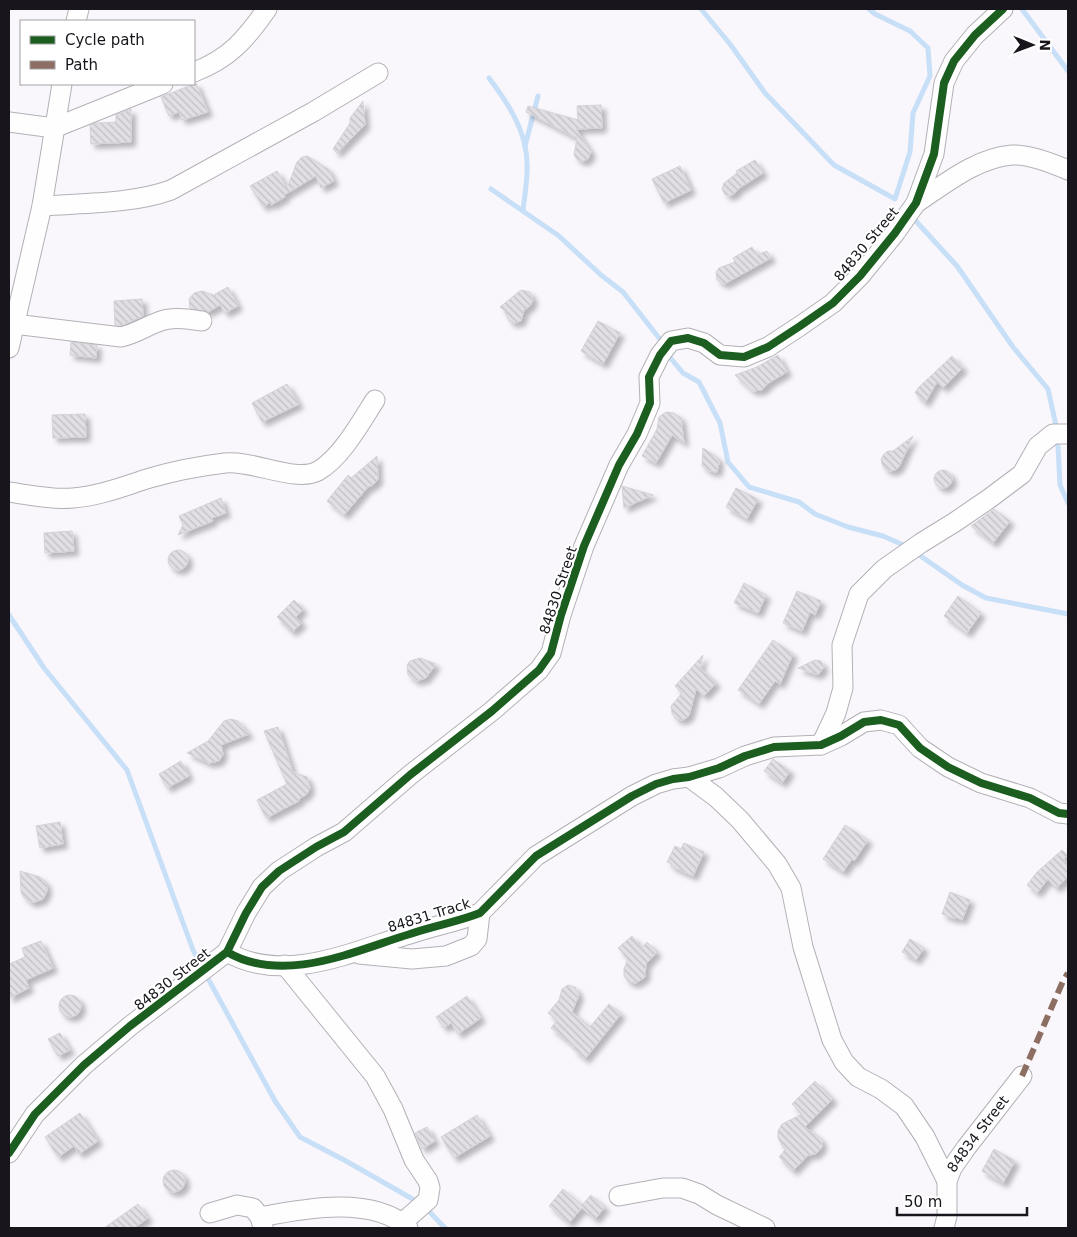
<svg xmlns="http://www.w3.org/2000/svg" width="1077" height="1237" viewBox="0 0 1077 1237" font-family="'DejaVu Sans',sans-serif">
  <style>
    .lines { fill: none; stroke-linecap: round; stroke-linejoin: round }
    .stream { stroke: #c7dff7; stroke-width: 5 }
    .building { fill: url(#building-back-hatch); stroke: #d4d2d7; filter: url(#shadow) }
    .minor-casing { stroke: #b3b1b6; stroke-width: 21 }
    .minor { stroke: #fefeff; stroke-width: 19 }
    .quiet { stroke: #8d6e63; stroke-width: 6; stroke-dasharray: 12 6; stroke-linecap: butt }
    .cycleway-casing { stroke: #fff; stroke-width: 11 }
    .cycleway { stroke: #1b5e20; stroke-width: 8 }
    .labels { text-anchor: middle; stroke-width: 4; stroke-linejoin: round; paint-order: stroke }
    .street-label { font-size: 14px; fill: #18161c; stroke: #fff }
  </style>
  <defs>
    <pattern id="building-back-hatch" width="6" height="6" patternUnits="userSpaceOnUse" patternTransform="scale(1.25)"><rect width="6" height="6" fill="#e1dfe4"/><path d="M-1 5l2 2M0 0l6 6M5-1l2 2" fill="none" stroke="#c0bfc3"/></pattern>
    <filter id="shadow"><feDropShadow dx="4.5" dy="4.5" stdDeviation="2.5" flood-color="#0004"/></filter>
  </defs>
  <rect width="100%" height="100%" fill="#f9f6fc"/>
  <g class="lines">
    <g class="stream">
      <path d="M701,9L730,44L765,93L834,165L895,199L910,152L913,113L930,76L928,48L910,31L875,14L869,9"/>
      <path d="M1022,9L1068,71"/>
      <path d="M489,78C504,98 520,121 525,146C530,167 525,191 523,211"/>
      <path d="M525,146L538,96"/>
      <path d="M491,189L559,236L601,275L623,292L659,338"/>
      <path d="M914,219L957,266L1013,347L1048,389L1057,430"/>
      <path d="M668,355L683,373L699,382L720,423L728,462L749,487L799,502L815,514L848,527L883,536L908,547"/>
      <path d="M1058,446L1060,485L1068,503"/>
      <path d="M915,552L962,585L986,598L1068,614"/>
      <path d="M9,615L44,668L127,770L193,950L201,966"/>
      <path d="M205,973L275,1101L300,1137L346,1161L423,1205L445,1228"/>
    </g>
  </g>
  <g class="building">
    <path d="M196,83L208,112L182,120L179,112L169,116L161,97Z"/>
    <path d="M363,101L365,125L337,153L333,149L350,123V118Z"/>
    <path d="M601,105L602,128L576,129L591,152L588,159L583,161L578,160L574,155L577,138L526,112L528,106L578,120L577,106Z"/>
    <path d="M131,109V142L91,144L90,125L96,123L116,122V115Z"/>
    <path d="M307,156L328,169L334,181L321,188L316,176L284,195L285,197L271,205L269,203L263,207L250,186L277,171L287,188L297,162L302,157Z"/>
    <path d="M755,160L763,173L738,189L734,194L729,196L725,194L722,189L724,183L737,173L736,171Z"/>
    <path d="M680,166L691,190L664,203L652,179Z"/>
    <path d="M752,247L757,255L767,251L771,258L728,282L724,284L717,280L716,272L719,268L735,262L733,258Z"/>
    <path d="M228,287L238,306L225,313L220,305L208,312L190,308L189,299L194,293L202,291L216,296L215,294Z"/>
    <path d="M521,290L530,292L533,300L530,306L524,310L521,321L514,323L509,321L505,311L500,307Z"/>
    <path d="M142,299L143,316L123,325H115L114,301Z"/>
    <path d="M598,321L620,333L603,364L581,351Z"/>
    <path d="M71,342L97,345L96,358L70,355Z"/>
    <path d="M778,355L787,372L770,382L762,390L753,391L750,389L735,375L757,367Z"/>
    <path d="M952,356L963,368L943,388L937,382L925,403L915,393L918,388Z"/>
    <path d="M287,384L299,404L262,422L252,403Z"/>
    <path d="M666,412L674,413L681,418L684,443L672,435L656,463L642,456L657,429L659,417Z"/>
    <path d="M85,414L86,437L53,438L52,415Z"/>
    <path d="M913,436L899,467L895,470L890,471L885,469L882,464L881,459L884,454L888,451H893Z"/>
    <path d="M703,448L718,458L719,463L717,472L709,471L702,466Z"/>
    <path d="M377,456L378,480L373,485L368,487L344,515L327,501L348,475L351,478Z"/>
    <circle cx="943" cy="479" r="9"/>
    <path d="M622,486L653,495L624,508Z"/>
    <path d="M736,488L758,499L747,519L726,507Z"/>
    <path d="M221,498L226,513L212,518L213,521L178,535L183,525L179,516Z"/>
    <path d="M994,509L1010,521L993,543L971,526Z"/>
    <path d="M72,531L74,551L45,553L44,533Z"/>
    <circle cx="178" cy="560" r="10"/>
    <path d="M744,583L766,595L758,613L734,603Z"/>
    <path d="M797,591L821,601L815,615L810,612L802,631L783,623Z"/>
    <path d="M958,596L981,613L967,633L944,616Z"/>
    <path d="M294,600L303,609L296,617L302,623L292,632L277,617Z"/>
    <path d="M773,640L793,654L780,684L775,681L759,704L738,690Z"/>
    <path d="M703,655L700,668L716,683L704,696L696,689L689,716L683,720L676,719L672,713L671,706L682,693L675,686Z"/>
    <path d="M420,658L436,664L426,678L416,681L408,675L407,665L410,661Z"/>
    <path d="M815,660L821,661L824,667L819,674H815L798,668Z"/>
    <path d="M231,719L238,721L249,734L221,745L223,754L219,761L209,763L187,753L208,741L224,721Z"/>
    <path d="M278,727L292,770L290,771L307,777L310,788L307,794L299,799V801L266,818L257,800L287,784L264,731Z"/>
    <path d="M773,759L790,771L782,783L764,771Z"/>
    <path d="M181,761L189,776L167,788L159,774Z"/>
    <path d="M60,822L63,844L40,848L36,826Z"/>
    <path d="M845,825L868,840L854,861L852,859L843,872L823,859Z"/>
    <path d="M684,843L704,852L693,876L671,866L672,864L667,862L675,846L681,849Z"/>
    <path d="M1062,850L1067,855L1064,859L1068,864V877L1056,888L1048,879L1037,893L1027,885L1037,872Z"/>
    <path d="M20,871L40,877L46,883L47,891L43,899L35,902H30L23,896L21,892Z"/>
    <path d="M950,892L970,900L962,920L956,917L955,919L942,914Z"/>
    <path d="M632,936L642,948L647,942L657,952L646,964L645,977L636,983L629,982L624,976V969L628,959L618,948Z"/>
    <path d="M910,939L924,948L916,960L902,952Z"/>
    <path d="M41,941L53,968L26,980L29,988L9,998V964L25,957L22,948Z"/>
    <path d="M568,985L575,987L579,995L572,1012L590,1027L609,1004L621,1014L585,1059L573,1049L575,1047L551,1028L557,1020L548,1013L559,1000L562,989Z"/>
    <circle cx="70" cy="1006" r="11"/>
    <path d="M467,996L481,1018L458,1034L451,1023L444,1028L436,1017Z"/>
    <path d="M60,1033L70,1050L58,1056L48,1039Z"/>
    <path d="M815,1081L833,1099L805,1127L819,1137L822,1141V1147L816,1154L808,1155L793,1171L779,1157L785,1150L778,1138V1131L782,1124L802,1114L792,1104Z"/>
    <path d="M80,1113L98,1141L79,1154L74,1146L58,1157L45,1137Z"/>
    <path d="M477,1115L490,1136L454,1158L441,1137Z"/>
    <path d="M427,1127L435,1141L422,1149L415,1133Z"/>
    <path d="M994,1149L1015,1161L1003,1183L982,1171Z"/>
    <circle cx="174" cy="1181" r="11"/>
    <path d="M563,1189L582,1205L591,1195L605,1207L595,1219L582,1208L569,1223L549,1206Z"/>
    <path d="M138,1204L148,1218L134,1228H104Z"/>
  </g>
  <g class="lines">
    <g class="minor-casing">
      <g id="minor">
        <path d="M76,21L79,9"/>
        <path d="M194,72C229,59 246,39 267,9"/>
        <path d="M9,122L54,128L163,84"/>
        <path d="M916,203C945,184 976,158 1012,155C1028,154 1054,164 1068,170"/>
        <path d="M42,206C83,203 132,204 171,190L313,112L378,73"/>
        <path d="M14,324L121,337C135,334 145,327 158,322C172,316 188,319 202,321"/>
        <path d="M9,348L42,206L62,84"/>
        <path d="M9,492C30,495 52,500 73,498C100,496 124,486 150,478C174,471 200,466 225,463C253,460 296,483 318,471C341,458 361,422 375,400"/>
        <path d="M821,745L836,713L843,688L842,645L859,594L884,569L921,543L955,522L990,498L1022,474L1038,446L1053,434H1068"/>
        <path d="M689,777L716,797L740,820L777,864L791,888L803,947L832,1040L844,1062L858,1077L881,1089L904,1106L925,1137L947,1181"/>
        <path d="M227,952C284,985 354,951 410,934C433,926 457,922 480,913L536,856L632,796L656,784L673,779L689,777L719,768L745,756L774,747L821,745L841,736L864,722L881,720L899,725L920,748L948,767L981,783L1030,798L1059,813L1068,814"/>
        <path d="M359,954L412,959L446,956L471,946L477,939L480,913"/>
        <path d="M285,965L375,1076L393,1109L414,1160L428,1181L430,1188L428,1200L402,1223"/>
        <path d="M9,1153L35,1114L84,1065L130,1026L227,952L246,913L262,887L279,871L316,847L344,832L410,775L492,711L539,670L551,653L561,615L584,546L619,465L637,434L650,403L649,377L660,355L671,341L688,338L704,343L720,355L744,357L768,347L800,326L833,303L860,276L895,233L916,203L934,154L944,83L954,61L975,35L1003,9"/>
        <path d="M619,1196L663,1188H682L699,1194L717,1205L765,1228"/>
        <path d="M210,1213L237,1205L253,1208L260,1217L263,1227"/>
        <path d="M260,1217C303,1209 372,1195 408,1228"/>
        <path id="s1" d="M944,1228L947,1216V1181L952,1168L966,1148L1022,1076"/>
      </g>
    </g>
    <use href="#minor" class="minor"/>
    <path class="quiet" d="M1022,1076L1063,981L1068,973"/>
    <g class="cycleway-casing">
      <g id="cycleway">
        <path d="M227,952C284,985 354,951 410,934C433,926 457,922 480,913L536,856L632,796L656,784L673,779L689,777L719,768L745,756L774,747L821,745L841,736L864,722L881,720L899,725L920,748L948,767L981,783L1030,798L1059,813L1068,814"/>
        <path d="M9,1153L35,1114L84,1065L130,1026L227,952L246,913L262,887L279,871L316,847L344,832L410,775L492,711L539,670L551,653L561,615L584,546L619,465L637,434L650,403L649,377L660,355L671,341L688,338L704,343L720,355L744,357L768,347L800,326L833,303L860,276L895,233L916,203L934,154L944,83L954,61L975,35L1003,9"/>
      </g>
    </g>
    <use href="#cycleway" class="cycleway"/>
  </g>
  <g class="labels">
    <g class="street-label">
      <text transform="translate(866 244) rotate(-50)" y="5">84830 Street</text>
      <text transform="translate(558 590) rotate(-72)" y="5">84830 Street</text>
      <text transform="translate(429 915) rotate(-17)" y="5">84831 Track</text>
      <text transform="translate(172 979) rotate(-38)" y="5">84830 Street</text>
      <text dy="5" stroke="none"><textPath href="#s1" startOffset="104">84834 Street</textPath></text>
    </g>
  </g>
  <rect width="1077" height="1237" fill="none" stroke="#18161c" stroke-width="20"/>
  <rect x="20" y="20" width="175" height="65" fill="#ffffff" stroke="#a3a2a4"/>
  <rect x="30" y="36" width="25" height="8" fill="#1b5e20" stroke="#a3a2a4"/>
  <text x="65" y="45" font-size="15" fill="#18161c">Cycle path</text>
  <rect x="30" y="61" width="25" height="8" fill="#8d6e63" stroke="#a3a2a4"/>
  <text x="65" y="70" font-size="15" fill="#18161c">Path</text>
  <g transform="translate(1032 45) rotate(91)" stroke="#ffffff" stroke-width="4" paint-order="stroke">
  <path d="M0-4L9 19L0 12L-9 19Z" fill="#18161c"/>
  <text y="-8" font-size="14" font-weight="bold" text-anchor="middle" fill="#18161c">N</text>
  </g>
  <path d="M897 1207v8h130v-8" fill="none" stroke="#18161c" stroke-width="2.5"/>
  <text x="904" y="1207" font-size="15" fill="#18161c" stroke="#ffffff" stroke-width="4" paint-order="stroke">50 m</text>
</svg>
